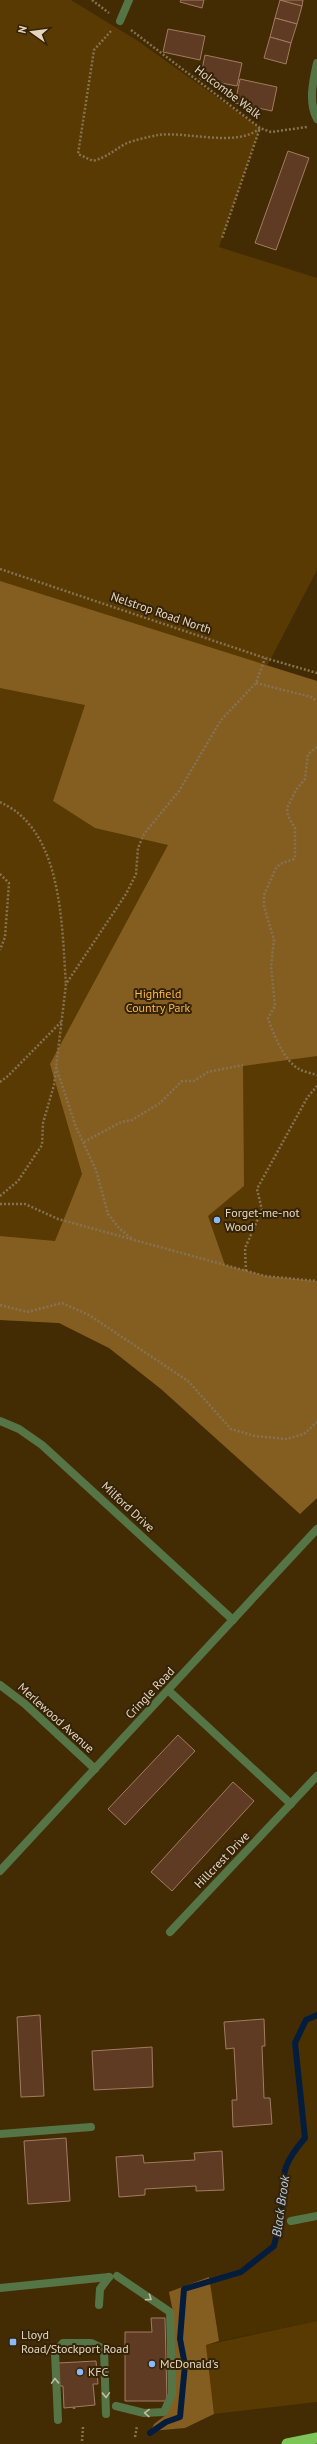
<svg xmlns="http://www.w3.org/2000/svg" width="317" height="2444" viewBox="0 0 317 2444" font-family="'PT Sans',sans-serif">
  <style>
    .built { fill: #4b3000 }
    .green { fill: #583a02 }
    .forest { fill: #845e21 }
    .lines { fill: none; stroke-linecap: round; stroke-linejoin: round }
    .stream { stroke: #051d3d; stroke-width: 6 }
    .building { fill: #5e3b22; stroke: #a17b60 }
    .path { stroke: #867253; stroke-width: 2.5; stroke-dasharray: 2 2; stroke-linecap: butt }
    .service { stroke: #567547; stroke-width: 8 }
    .minor { stroke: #567547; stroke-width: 8 }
    .trunk { stroke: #7ec558; stroke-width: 11 }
    .oneway { stroke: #c0bda2 }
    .poi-dot { fill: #89bafc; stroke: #352307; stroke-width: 1.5 }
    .labels { text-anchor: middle; stroke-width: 4; stroke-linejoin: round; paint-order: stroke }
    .street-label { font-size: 12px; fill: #e4d5c1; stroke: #352307 }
    .park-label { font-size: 12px; fill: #fbb84d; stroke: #352307 }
    .poi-label { font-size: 12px; fill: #e4d5c1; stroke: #352307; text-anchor: start }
    .water-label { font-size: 13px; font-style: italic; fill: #b0cbee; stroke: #352307 }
  </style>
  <rect width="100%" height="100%" fill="#432c04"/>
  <path class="built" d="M317,2016V2321L219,2341L209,2280L242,2272L275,2246L281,2210L282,2180L291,2154L305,2138L296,2043L307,2021Z"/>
  <g class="green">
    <path d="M0,0H71L138,41L260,128L219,247L317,278V570L267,666L317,681V1498L300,1514L161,1389L109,1348L59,1323L0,1320Z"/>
    <path d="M317,2321V2402L214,2414L206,2345Z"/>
  </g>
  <g class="forest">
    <path d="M0,581L317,681V1056L243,1066L244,1186L208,1216L225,1265L265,1276L317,1281V1498L300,1514L161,1389L109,1348L59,1323L0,1320V1236L55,1241L82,1174L50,1064L168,845L95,828L53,801L85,705L0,688Z"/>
    <path d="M209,2277L219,2341L206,2345L214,2414L185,2428L151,2431L154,2424L167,2414L173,2312L169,2292Z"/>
  </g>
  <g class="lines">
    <path class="stream" d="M150,2433L166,2422L180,2417L185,2365L180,2339L184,2289L241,2272L274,2246C277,2234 280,2222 281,2209C284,2174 280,2167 305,2138L295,2043L306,2020L317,2015"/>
  </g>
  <g class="building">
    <path d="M181,0H204L202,8L180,2Z"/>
    <path d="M280,0L302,6L297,24L275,18Z"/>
    <path d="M280,0H303L302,6Z"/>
    <path d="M275,18L297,24L291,43L270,37Z"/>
    <path d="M168,29L205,36L200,60L163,52Z"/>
    <path d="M270,37L291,43L286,64L264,58Z"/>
    <path d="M205,55L242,63L237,86L200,79Z"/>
    <path d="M240,79L277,87L272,111L235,103Z"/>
    <path d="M288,151L309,158L276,250L255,243Z"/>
    <path d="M178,1735L195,1751L125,1825L108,1809Z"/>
    <path d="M233,1782L254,1801L172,1891L151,1872Z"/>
    <path d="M40,2015L44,2096L21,2097L17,2017Z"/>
    <path d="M264,2019L265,2046H262L264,2098H270L272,2124L233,2127L232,2100H237L234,2048L226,2049L224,2022Z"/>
    <path d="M152,2047L153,2087L94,2090L92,2051Z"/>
    <path d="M66,2138L70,2201L28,2204L24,2141Z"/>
    <path d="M222,2151L224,2190L196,2191V2186L145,2189V2195L119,2197L116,2157L143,2155L144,2163L195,2160L194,2153Z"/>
    <path d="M151,2318H165L167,2401H125V2332H152Z"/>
    <path d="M96,2361L98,2384H93L95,2405L64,2408L63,2386H60L58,2363Z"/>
  </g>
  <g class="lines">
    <g class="path">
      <path d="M92,0L109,13"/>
      <path d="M131,30L260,128L222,238"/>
      <path d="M111,31L94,50L78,154L93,161C107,157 113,151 125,144C134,140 148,137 158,135C186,131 238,148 260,128L271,132L307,127"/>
      <path d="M0,569L265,658L317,673"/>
      <path d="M256,683L311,697L317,701"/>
      <path d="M317,747L308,754L305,779L296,790L287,808L288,816L295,828V856L294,859L280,864L276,868L264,895V906L274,940L271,966L275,1006L268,1018C273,1033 284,1061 299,1069C304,1072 311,1073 317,1075"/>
      <path d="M0,802C6,805 13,809 18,813C63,850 62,932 66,984"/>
      <path d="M0,874L9,883L5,937L0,950"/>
      <path d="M56,1067L76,1127L96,1170L108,1214L119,1228L132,1239"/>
      <path d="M0,1082L8,1076L61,1022"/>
      <path d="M84,1142L121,1122L132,1120L160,1103L182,1081H194L208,1072L243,1065"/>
      <path d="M0,1196L18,1181L42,1145L43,1123L54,1085L66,984L126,894L136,874L138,848L144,834L179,791L221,720L256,683L265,658"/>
      <path d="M0,1204H25L58,1219L265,1276L317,1281"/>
      <path d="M246,1271L245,1248L262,1210L257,1189L307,1098L317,1086"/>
      <path d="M0,1305L27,1312L62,1303L89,1315L188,1381L231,1429L255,1436L286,1439L304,1434L317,1422"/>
      <path d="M74,2407V2410"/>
      <path d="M135,2437L137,2426"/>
      <path d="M82,2441L83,2427"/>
    </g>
    <g class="service">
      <path d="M0,2288L109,2277"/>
      <path d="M99,2305L100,2289L109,2277"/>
      <path d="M116,2406L144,2413L164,2412L172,2394L170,2312L117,2276"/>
      <path d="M58,2420L55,2352L63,2343H91L104,2349L106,2414"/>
    </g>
    <g class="minor">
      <path d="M120,21L129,0"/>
      <path d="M317,63C313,81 308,102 317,119"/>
      <path d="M0,1421L19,1429L42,1445L233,1620"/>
      <path d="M0,1685L25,1704L95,1769"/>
      <path d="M169,1691L291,1804"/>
      <path d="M0,1871L317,1529"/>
      <path d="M170,1932L317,1776"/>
      <path d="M0,2134L91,2127"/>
      <path d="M291,2221L317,2216"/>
    </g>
    <path class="trunk" d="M287,2444L317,2438"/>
  </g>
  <defs><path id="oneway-chevron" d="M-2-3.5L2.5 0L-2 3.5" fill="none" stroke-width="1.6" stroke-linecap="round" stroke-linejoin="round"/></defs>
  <g class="oneway">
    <use href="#oneway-chevron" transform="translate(149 2298) rotate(34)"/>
    <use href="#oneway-chevron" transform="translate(55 2381) rotate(-92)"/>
    <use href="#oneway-chevron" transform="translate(106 2395) rotate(88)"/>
    <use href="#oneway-chevron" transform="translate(147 2413) rotate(-179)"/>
  </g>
  <g class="poi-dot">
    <circle cx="217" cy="1220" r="4"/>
    <rect x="9" y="2338" width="8" height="8" rx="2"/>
    <circle cx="152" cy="2364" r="4"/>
    <circle cx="80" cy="2372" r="4"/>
  </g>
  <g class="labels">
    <g class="street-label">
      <text transform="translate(228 92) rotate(37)" y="4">Holcombe Walk</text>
      <text transform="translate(161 613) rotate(19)" y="4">Nelstrop Road North</text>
      <text transform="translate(128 1507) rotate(43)" y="4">Milford Drive</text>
      <text transform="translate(150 1693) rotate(-47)" y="4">Cringle Road</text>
      <text transform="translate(56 1718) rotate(42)" y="4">Merlewood Avenue</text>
      <text transform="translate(222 1860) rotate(-46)" y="4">Hillcrest Drive</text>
    </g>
    <g class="park-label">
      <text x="158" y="998">Highfield<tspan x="158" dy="14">Country Park</tspan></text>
    </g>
    <g class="poi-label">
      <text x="225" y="1217">Forget-me-not<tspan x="225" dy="14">Wood</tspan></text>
      <text x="21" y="2339">Lloyd<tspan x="21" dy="14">Road/Stockport Road</tspan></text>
      <text x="160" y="2368">McDonald's</text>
      <text x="88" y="2376">KFC</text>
    </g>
    <g class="water-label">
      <text transform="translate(280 2206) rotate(-82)" y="5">Black Brook</text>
    </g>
  </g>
  <g transform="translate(32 32) rotate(284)" stroke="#352307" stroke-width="3" paint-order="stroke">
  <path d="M0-3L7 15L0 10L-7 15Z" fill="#e4d5c1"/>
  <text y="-6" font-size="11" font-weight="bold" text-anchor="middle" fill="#e4d5c1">N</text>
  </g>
</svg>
